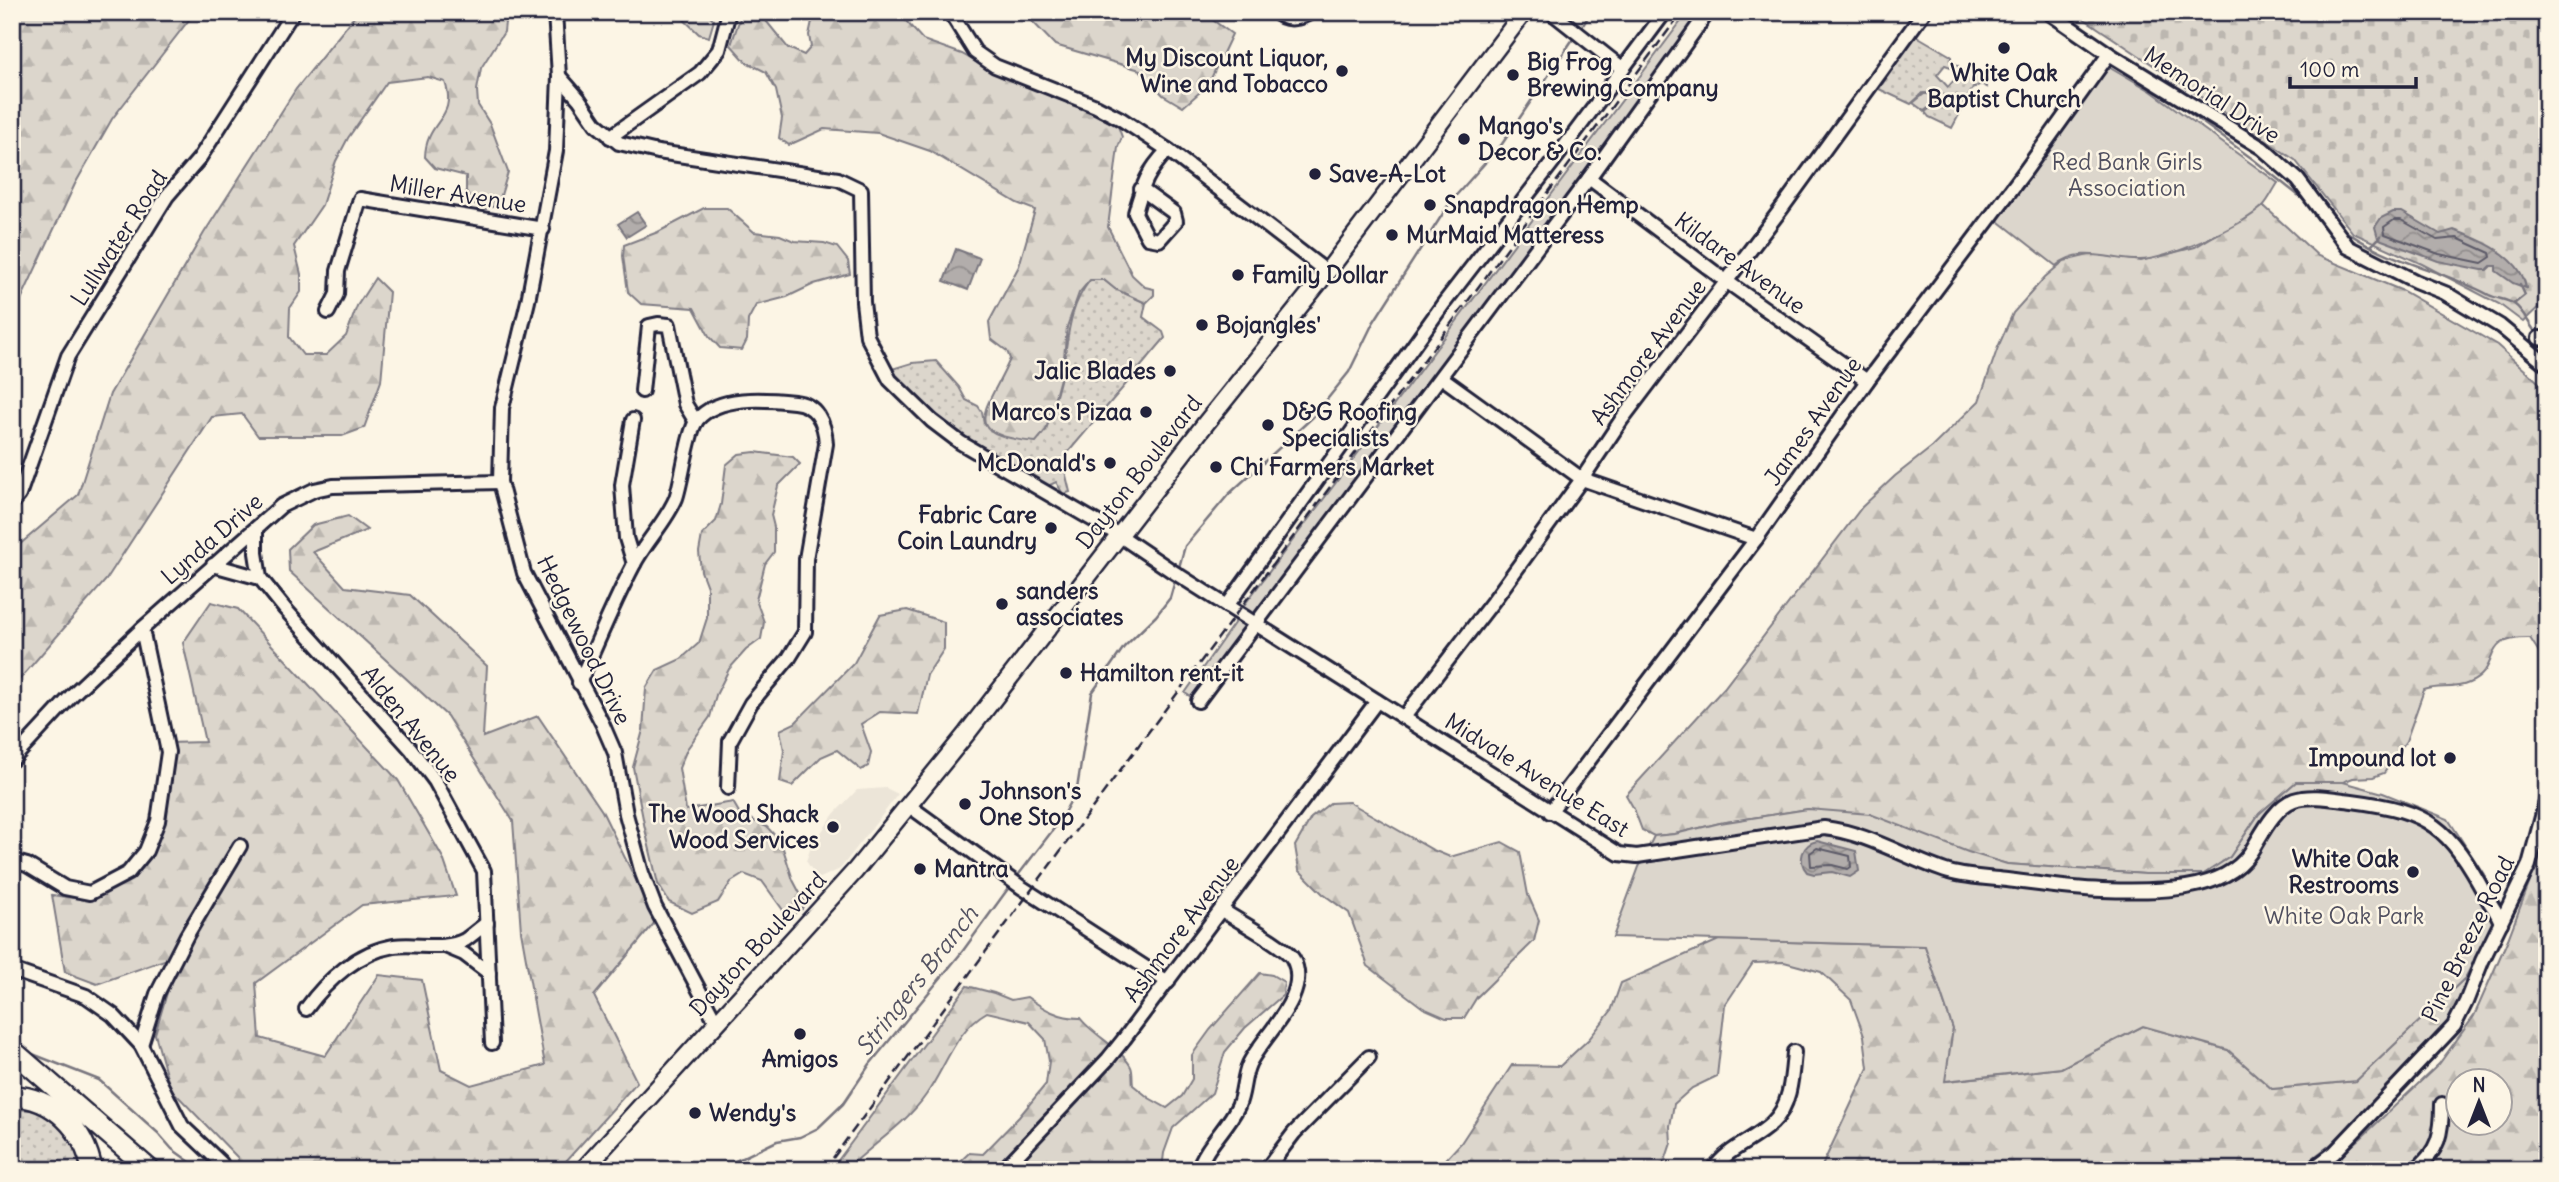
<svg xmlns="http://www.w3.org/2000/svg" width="2559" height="1182" viewBox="0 0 2559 1182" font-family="Delius,sans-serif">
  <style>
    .built { fill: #ece5d8 }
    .grass { fill: url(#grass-dots); stroke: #7f7c84; stroke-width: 2 }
    .forest { fill: url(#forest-firs); stroke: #7f7c84; stroke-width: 2; fill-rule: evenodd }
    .cemetery { fill: url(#cemetery-stones); stroke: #7f7c84; stroke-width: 2 }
    .green { fill: #dcd6cc; stroke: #7f7c84; stroke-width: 2 }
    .water { fill: url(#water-waves); stroke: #78757e; stroke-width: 2 }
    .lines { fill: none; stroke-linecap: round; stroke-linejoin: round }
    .shore { stroke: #5c5a68; stroke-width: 2 }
    .stream { stroke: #78757e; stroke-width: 2.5 }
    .minor-casing { stroke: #22223b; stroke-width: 18 }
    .major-casing { stroke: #22223b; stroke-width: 21 }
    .highway-casing { stroke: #22223b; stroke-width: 24 }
    .minor { stroke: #fcf5e5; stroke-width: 12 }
    .major { stroke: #fcf5e5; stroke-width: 16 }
    .highway { stroke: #fcf5e5; stroke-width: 19 }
    .rail { stroke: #22223b; stroke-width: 2.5; stroke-dasharray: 10 5; stroke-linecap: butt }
    .poi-dot { fill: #22223b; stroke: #fcf5e5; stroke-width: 2.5 }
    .labels { text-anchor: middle; stroke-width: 5; stroke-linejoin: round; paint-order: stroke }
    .poi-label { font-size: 23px; font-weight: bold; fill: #22223b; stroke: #fcf5e5; text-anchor: start }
    .street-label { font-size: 23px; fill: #22223b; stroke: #fcf5e5 }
    .park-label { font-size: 23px; fill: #504f5f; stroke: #fcf5e5 }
    .water-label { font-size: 24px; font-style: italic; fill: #545362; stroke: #fcf5e5 }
  </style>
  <defs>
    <pattern id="grass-dots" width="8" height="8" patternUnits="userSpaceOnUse" patternTransform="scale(1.75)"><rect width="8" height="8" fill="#dcd6cc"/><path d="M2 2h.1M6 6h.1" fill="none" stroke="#bcb7b0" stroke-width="1.8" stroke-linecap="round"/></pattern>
    <pattern id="forest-firs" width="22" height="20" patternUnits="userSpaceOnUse" patternTransform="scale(1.75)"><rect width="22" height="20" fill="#dcd6cc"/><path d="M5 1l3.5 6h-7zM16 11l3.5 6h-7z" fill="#bcb7b0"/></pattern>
    <pattern id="cemetery-stones" width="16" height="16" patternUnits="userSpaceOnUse" patternTransform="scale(1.75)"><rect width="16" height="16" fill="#dcd6cc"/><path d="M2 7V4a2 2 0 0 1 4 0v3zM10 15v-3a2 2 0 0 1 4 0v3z" fill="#bcb7b0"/></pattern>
    <pattern id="water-waves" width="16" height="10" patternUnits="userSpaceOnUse" patternTransform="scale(1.75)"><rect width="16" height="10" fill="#b2adab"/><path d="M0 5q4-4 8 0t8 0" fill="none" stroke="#908c8c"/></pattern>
  </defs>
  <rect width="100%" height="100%" fill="#fcf5e5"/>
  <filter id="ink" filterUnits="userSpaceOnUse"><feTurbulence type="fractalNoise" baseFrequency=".0143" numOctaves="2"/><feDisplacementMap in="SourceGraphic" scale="14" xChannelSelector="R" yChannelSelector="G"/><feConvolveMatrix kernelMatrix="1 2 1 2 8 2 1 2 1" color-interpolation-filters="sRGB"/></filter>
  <g filter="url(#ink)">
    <path class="built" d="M886,788L898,794L883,814L840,869L818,879L806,861L811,847L834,814L857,790Z"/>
    <g class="grass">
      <path d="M1915,35L1951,56V67L1945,65L1937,75L1948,87L1957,77L1954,72L1956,64L1966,73L1972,66L1986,77L1987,87L1981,84L1973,88L1952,128L1929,117L1925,112L1936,104V99L1930,93H1923L1911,104L1879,89Z"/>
      <path d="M1090,280H1104L1115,289L1146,303L1143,317L1163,332L1165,338L1065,456L1064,467L1070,492L1063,494L1056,482L1048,486L1043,484L989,455L926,408L901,382L892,369L912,363L936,361L959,387L966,400L978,406L982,412L984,423L1046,430C1052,409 1059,388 1063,367C1069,334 1068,309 1090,280Z"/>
      <path d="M12,1109C21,1110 33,1109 41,1112C65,1122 76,1147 84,1170H12Z"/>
    </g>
    <g class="forest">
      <path d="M12,12H195L112,119L75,184L12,319Z"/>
      <path d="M358,12H506L504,32L481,68L477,90L478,105L490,124L508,172L498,205L486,209L472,203L466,191V176L435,168L425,157C426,119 458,120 445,82L428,77L387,82L348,138L336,161L322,205L294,246L301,274V292L290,308L289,337L303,355H326L346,336L357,306L375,278L389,292L381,381L364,428L342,436H258L242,414L212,417L106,580L12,688V551L78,495L110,394L204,233L296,89Z"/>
      <path d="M676,12H707L714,20L709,37L699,34Z"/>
      <path d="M742,12H759L788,48L804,55L811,47L809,35L814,12H898L923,40L962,54L1003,77L1087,110L1118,126L1122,137L1118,147L1108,227L1132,275L1145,287L1154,289V295L1146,303L1115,289L1104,280H1090L1079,293L1067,327L1063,367L1046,430L1036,442C955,434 988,410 1010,359L1007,351L991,339L989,322L1019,266L1035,210L1017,203L930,151L878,133L824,129L789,145L779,138L782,118L776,90L766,72L746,62L731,45Z"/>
      <path d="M1032,12H1207L1206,15L1232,34L1208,85L1183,107L1163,95L1140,70L1055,45L1032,21Z"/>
      <path d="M2264,206L2318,256L2403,291L2497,345L2547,390V680L2544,660L2530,638C2476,637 2505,667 2469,683C2454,690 2439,685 2424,690L2406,741L2384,773L2373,777L2353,778L2343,782H2296L2259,814L2230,857L2204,874H2145L2007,864L1808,809L1720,823L1675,834L1654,836L1642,830L1634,809L1626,795L1724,688L1862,507L1895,476L1932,447L1979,401L1998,347L2013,313L2045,277L2064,261L2093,254L2141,261L2195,247Z"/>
      <path d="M704,208H727L754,232L780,235L794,241L824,243L837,247L848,261L850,274L814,284L787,297L756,305L748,320L747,340L742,350L720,348L709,336L694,308L641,304L628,292L623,256L624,245L658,232Z"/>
      <path d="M755,452L793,457L800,464L778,486L771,515L774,527V552L765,564L756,600L764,622L761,639L746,650L729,669L716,695L710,717L687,749L679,768L686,810L733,802L740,814L767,827L781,842L793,880L804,901L802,909L788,917L762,881L744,874L731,882L718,902L692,913L669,902L658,884L645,829L633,767L643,730L646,688L657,670L681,659L699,643L707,618V587L701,571L699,552L702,535L716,521L721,504L726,465L739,454Z"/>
      <path d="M348,516L367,530L313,552L345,587L410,595L487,666L483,737L538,716L602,811L656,921L594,996L637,1082L558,1170H239L238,1158L170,1088L155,1034L178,955L97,984L65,972L52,895L80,899L117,874L165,823L167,743L205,742L183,643L211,602L238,609L398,780L443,858L456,896L362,905L256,983L260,1038L325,1056L379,975L422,980L441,1070L471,1085L545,1065L521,931L513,821L447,716L289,571L288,549L313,525Z"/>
      <path d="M907,610L944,622V649L927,675L918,714L880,712L861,724L871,752L868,766L861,770L837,750L821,757L792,786L780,782L784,750L780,730L795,723L854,663L880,615Z"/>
      <path d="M1349,802L1433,850L1450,857L1502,842L1520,852L1528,895L1539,920L1534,941L1477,997L1464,1018H1446L1423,1008L1368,966L1349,913L1323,894L1299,870L1295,846L1311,818L1330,803Z"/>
      <path d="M2547,845V1170H2323L2361,1138L2439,1064L2474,1016L2508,939L2542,850ZM2458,1080H2500V1122H2458Z"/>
      <path d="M1719,940L1925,946L1953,1029L1946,1081L2061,1068L2143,1026L2228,1050L2272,1089L2356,1081L2465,978V987L2444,1028L2334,1142L2297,1170H1816L1822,1166L1868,1068L1864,1036L1851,1000L1821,972L1784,962L1753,963L1725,1005L1717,1076L1692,1088L1674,1104L1670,1126L1671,1143L1662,1170H1436L1461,1143L1512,1065L1560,1066L1589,1039L1611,1011L1621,983Z"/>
      <path d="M1260,973L1272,975L1284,982L1283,995L1245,1028L1225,1052L1212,1093L1173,1128L1164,1153L1162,1170H951L969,1153L983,1154L1019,1117L1046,1084L1049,1061L1045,1039L1029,1022L987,1012C955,1030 946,1067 926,1095C906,1124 872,1145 846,1170H831L967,986L994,993L1011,1000L1027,997C1044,1009 1059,1018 1080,1018C1092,1034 1123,1050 1131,1067C1133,1071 1132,1080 1133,1085L1149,1098L1167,1108L1182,1096L1192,1079V1055L1210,1030Z"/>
    </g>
    <path class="cemetery" d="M2074,12H2547V299L2523,322L2499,304L2422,264L2353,233L2295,160Z"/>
    <g class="green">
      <path d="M1688,12H1703L1256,618L1242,608Z"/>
      <path d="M2105,64L2151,91L2278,183C2273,190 2269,200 2263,206C2242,226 2169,259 2140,260C2113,261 2080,244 2056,266L1996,219Z"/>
      <path d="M1924,94H1928L1934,98L1935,103L1924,111L1913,103Z"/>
      <path d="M1237,619L1249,626L1194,699L1185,693Z"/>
      <path d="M2296,782H2343L2383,793L2448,819L2485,876L2501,912L2465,978L2356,1081L2272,1089L2228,1050L2143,1026L2061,1068L1945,1081L1953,1029L1925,946L1613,937L1639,867L1654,836L1675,834L1720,823L1808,809L1870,814L1968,852L2007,864L2145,874H2204L2230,857L2259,814Z"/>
    </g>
    <g class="water">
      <path d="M637,212L646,225L627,237L618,224Z"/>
      <path d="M2393,212H2402L2440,234L2454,230L2459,232C2484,241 2522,258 2526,288L2513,283L2496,271V266H2491L2487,270H2482L2438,261L2382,240L2378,238L2375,227L2381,218Z"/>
      <path d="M956,249L980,258L968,290L944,281Z"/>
      <path d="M1817,841L1856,851L1859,871L1850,877L1832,872L1814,874L1807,872C1797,861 1802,844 1817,841Z"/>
    </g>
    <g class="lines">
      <g class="shore">
        <path d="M2394,220H2401L2437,240L2457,238L2490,253L2491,257L2482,263L2439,254L2385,234L2384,227Z"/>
        <path d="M1817,848L1850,856L1851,867L1848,869L1832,865L1811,866L1810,853Z"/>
      </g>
      <g class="stream">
        <path d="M1580,30L1591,12"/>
        <path d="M2070,34L2100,58"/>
        <path d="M2109,63L2137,78"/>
        <path d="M2166,96L2254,160L2309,204"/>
        <path d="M2339,226C2383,261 2441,269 2489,295C2497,299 2507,299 2514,304C2524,311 2529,325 2537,334"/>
        <path d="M2371,246L2381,236"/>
        <path d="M2515,303L2525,295L2520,284"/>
        <path d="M1178,571L1185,546L1228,495L1313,417L1349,372L1373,323L1451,201L1502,144L1573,39"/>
        <path d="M1016,878L1059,822L1077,789L1092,693L1124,647L1156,616L1170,598L1176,577"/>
        <path d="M30,1053L99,1080L158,1133L172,1149L193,1164L216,1168"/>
        <path d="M717,1170L777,1141L800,1137L818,1128L843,1104L870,1064L962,952L1010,886"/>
      </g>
      <g class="minor-casing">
        <g id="minor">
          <path d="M555,12L559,76L556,151L528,301L502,408L500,482L524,573L602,723L615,753L626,814L642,873L655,907L716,1022"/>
          <path d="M950,12L975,52L995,66L1096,106L1121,119L1168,150L1327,272"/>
          <path d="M1276,12C1285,22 1301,19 1311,12"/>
          <path d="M1551,12L1622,68"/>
          <path d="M2048,12L2109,54L2262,148L2298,180L2348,247L2415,281L2445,293L2500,326L2547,365"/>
          <path d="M559,76L579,99L596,124L619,143L658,152L838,179L861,190L863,302L867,336L890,380L932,421L961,443L1119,535L1172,571L1619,854L1637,856L1824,828C1869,833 1907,859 1949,872C1967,877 1988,878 2007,880C2039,884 2071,889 2102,890C2148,891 2222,895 2250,853C2261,836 2274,807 2294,800C2311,794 2334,799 2352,801C2430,811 2449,827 2486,896C2491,905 2498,913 2501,923"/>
          <path d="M610,137L700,73L719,50L729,12"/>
          <path d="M1589,178L1726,281L1867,381"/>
          <path d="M1141,189L1174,213L1176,221L1159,240L1148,238L1135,213C1143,184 1147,172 1168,150"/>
          <path d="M328,312L337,294L338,271L360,199L543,229"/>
          <path d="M2539,338L2547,339"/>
          <path d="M1441,377L1582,479L1756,539"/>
          <path d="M642,391L649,326L658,324L669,325L685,404L696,422"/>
          <path d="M633,420L622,485L626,538L634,564"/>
          <path d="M12,503L19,495L68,356L167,196L199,159L293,12"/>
          <path d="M256,529V553L260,578L285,609L411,749L435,781L484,871L492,1043"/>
          <path d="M213,565L260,578"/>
          <path d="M1227,606L1444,303L1559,154L1665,12"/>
          <path d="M579,683C597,644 613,604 633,566C645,542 666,522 676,498C682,481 688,431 697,420C718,395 765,399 794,402C817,404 825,423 826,444L806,559L805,632L789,658L751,703L730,741L728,788"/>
          <path d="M1198,701L1589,178L1708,12"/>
          <path d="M1404,717L1494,600L1582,479L1622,419L1782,208L1924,12"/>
          <path d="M12,760L73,694L142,629L281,506L314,490L333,486L500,482"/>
          <path d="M908,805L1021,887L1168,982"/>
          <path d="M1550,812L1756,539L1867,381L2023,174L2109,54"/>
          <path d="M12,861L27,865L65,888L90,893L128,873L146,851L158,821L168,752L142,629"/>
          <path d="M445,946L464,954L489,973"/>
          <path d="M12,970L86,996L113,1015L141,1045L182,1126L221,1163L224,1170"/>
          <path d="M306,1009C327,980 358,952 394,946C416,943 445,951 465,940C472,935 480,928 487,923"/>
          <path d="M141,1045L157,994L187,935L240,846"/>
          <path d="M1003,1170L1108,1059L1124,1039L1377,701"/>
          <path d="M1198,1170C1206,1145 1227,1129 1238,1106C1244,1093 1243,1077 1249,1064C1263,1035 1312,995 1293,959C1286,946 1236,920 1222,910"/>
          <path d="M1266,1170L1294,1133L1369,1057"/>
          <path d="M1713,1170C1730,1146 1752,1142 1772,1123C1791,1106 1792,1075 1794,1052"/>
          <path d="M2311,1170L2334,1153L2454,1026L2466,1002L2482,961L2529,865L2547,798"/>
          <path d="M2415,1170C2439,1151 2442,1133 2442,1104"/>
        </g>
      </g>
      <g class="major-casing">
        <path id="major" d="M583,1170L855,871L967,733L1206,423L1327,272L1524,12"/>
      </g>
      <g class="highway-casing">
        <g id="highway">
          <path d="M12,1050L150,1170"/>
          <path d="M12,1096C54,1097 85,1130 92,1170"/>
        </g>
      </g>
      <use href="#minor" class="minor"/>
      <use href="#major" class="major"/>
      <use href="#highway" class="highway"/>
      <path class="rail" d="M824,1170L1682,12"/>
    </g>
  </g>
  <g class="poi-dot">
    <circle cx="2004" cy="48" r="7"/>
    <circle cx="1342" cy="71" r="7"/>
    <circle cx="1513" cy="75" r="7"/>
    <circle cx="1464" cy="139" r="7"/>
    <circle cx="1315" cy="174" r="7"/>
    <circle cx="1430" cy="205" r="7"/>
    <circle cx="1392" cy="235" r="7"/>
    <circle cx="1238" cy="275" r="7"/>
    <circle cx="1202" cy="325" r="7"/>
    <circle cx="1170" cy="371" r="7"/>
    <circle cx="1146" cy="412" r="7"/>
    <circle cx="1268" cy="425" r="7"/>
    <circle cx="1110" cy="463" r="7"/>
    <circle cx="1216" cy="467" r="7"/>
    <circle cx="1051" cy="528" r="7"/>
    <circle cx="1002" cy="604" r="7"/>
    <circle cx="1066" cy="673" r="7"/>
    <circle cx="2450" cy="758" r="7"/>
    <circle cx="965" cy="804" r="7"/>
    <circle cx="833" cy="827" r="7"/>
    <circle cx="920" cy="869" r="7"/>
    <circle cx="2413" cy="872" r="7"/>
    <circle cx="800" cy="1034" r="7"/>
    <circle cx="695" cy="1113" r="7"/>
  </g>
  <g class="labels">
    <g class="poi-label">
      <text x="1328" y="66" text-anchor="end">My Discount Liquor,<tspan x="1328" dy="26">Wine and Tobacco</tspan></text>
      <text x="1527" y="70">Big Frog<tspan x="1527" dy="26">Brewing Company</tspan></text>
      <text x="2004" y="81" text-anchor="middle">White Oak<tspan x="2004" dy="26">Baptist Church</tspan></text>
      <text x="1478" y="134">Mango's<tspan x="1478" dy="26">Decor &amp; Co.</tspan></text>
      <text x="1329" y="182">Save-A-Lot</text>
      <text x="1444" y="213">Snapdragon Hemp</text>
      <text x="1406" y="243">MurMaid Matteress</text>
      <text x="1252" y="283">Family Dollar</text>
      <text x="1216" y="333">Bojangles'</text>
      <text x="1156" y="379" text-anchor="end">Jalic Blades</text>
      <text x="1132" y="420" text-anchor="end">Marco's Pizaa</text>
      <text x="1282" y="420">D&amp;G Roofing<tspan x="1282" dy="26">Specialists</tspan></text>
      <text x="1096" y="471" text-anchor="end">McDonald's</text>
      <text x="1230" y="475">Chi Farmers Market</text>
      <text x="1037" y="523" text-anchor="end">Fabric Care<tspan x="1037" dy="26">Coin Laundry</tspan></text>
      <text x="1016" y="599">sanders<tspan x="1016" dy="26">associates</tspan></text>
      <text x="1080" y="681">Hamilton rent-it</text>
      <text x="2436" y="766" text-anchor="end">Impound lot</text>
      <text x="979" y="799">Johnson's<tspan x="979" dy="26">One Stop</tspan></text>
      <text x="819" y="822" text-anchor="end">The Wood Shack<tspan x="819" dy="26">Wood Services</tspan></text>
      <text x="2399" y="867" text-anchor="end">White Oak<tspan x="2399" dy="26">Restrooms</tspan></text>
      <text x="934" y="877">Mantra</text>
      <text x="800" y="1067" text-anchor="middle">Amigos</text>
      <text x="709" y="1121">Wendy's</text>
    </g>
    <g class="street-label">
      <text transform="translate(2212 95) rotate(33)" y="8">Memorial Drive</text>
      <text transform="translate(458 194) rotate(9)" y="8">Miller Avenue</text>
      <text transform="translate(119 238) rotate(-57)" y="8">Lullwater Road</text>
      <text transform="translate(1740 263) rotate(36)" y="8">Kildare Avenue</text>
      <text transform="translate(1648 352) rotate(-53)" y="8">Ashmore Avenue</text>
      <text transform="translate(1813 421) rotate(-55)" y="8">James Avenue</text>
      <text transform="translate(1139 472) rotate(-52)" y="8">Dayton Boulevard</text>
      <text transform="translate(212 539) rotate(-41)" y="8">Lynda Drive</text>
      <text transform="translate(584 640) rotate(64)" y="8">Hedgewood Drive</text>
      <text transform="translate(411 724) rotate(51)" y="8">Alden Avenue</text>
      <text transform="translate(1537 775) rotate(32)" y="8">Midvale Avenue East</text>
      <text transform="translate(1181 929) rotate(-53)" y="8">Ashmore Avenue</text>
      <text transform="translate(2468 939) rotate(-64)" y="8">Pine Breeze Road</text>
      <text transform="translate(758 944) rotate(-47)" y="8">Dayton Boulevard</text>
    </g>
    <g class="park-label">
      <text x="2127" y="170">Red Bank Girls<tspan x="2127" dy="26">Association</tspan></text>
      <text x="2344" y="924">White Oak Park</text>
    </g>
    <g class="water-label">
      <text transform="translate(917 981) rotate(-52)" y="8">Stringers Branch</text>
    </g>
  </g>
  <rect width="2559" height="1182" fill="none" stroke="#fcf5e5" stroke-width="42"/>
  <rect x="21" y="21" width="2517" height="1140" fill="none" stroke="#22223b" stroke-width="2.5" filter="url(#ink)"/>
  <g transform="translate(2479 1102)"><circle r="33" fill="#fcf5e5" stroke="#a5a1a1" stroke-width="2"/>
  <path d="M0-5L12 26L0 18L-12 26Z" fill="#22223b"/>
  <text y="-10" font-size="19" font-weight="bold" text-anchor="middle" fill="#22223b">N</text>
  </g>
  <path d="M2290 77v10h126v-10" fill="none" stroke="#22223b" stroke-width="3.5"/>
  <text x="2300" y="77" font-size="21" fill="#22223b" stroke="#fcf5e5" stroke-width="5" paint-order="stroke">100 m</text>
</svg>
